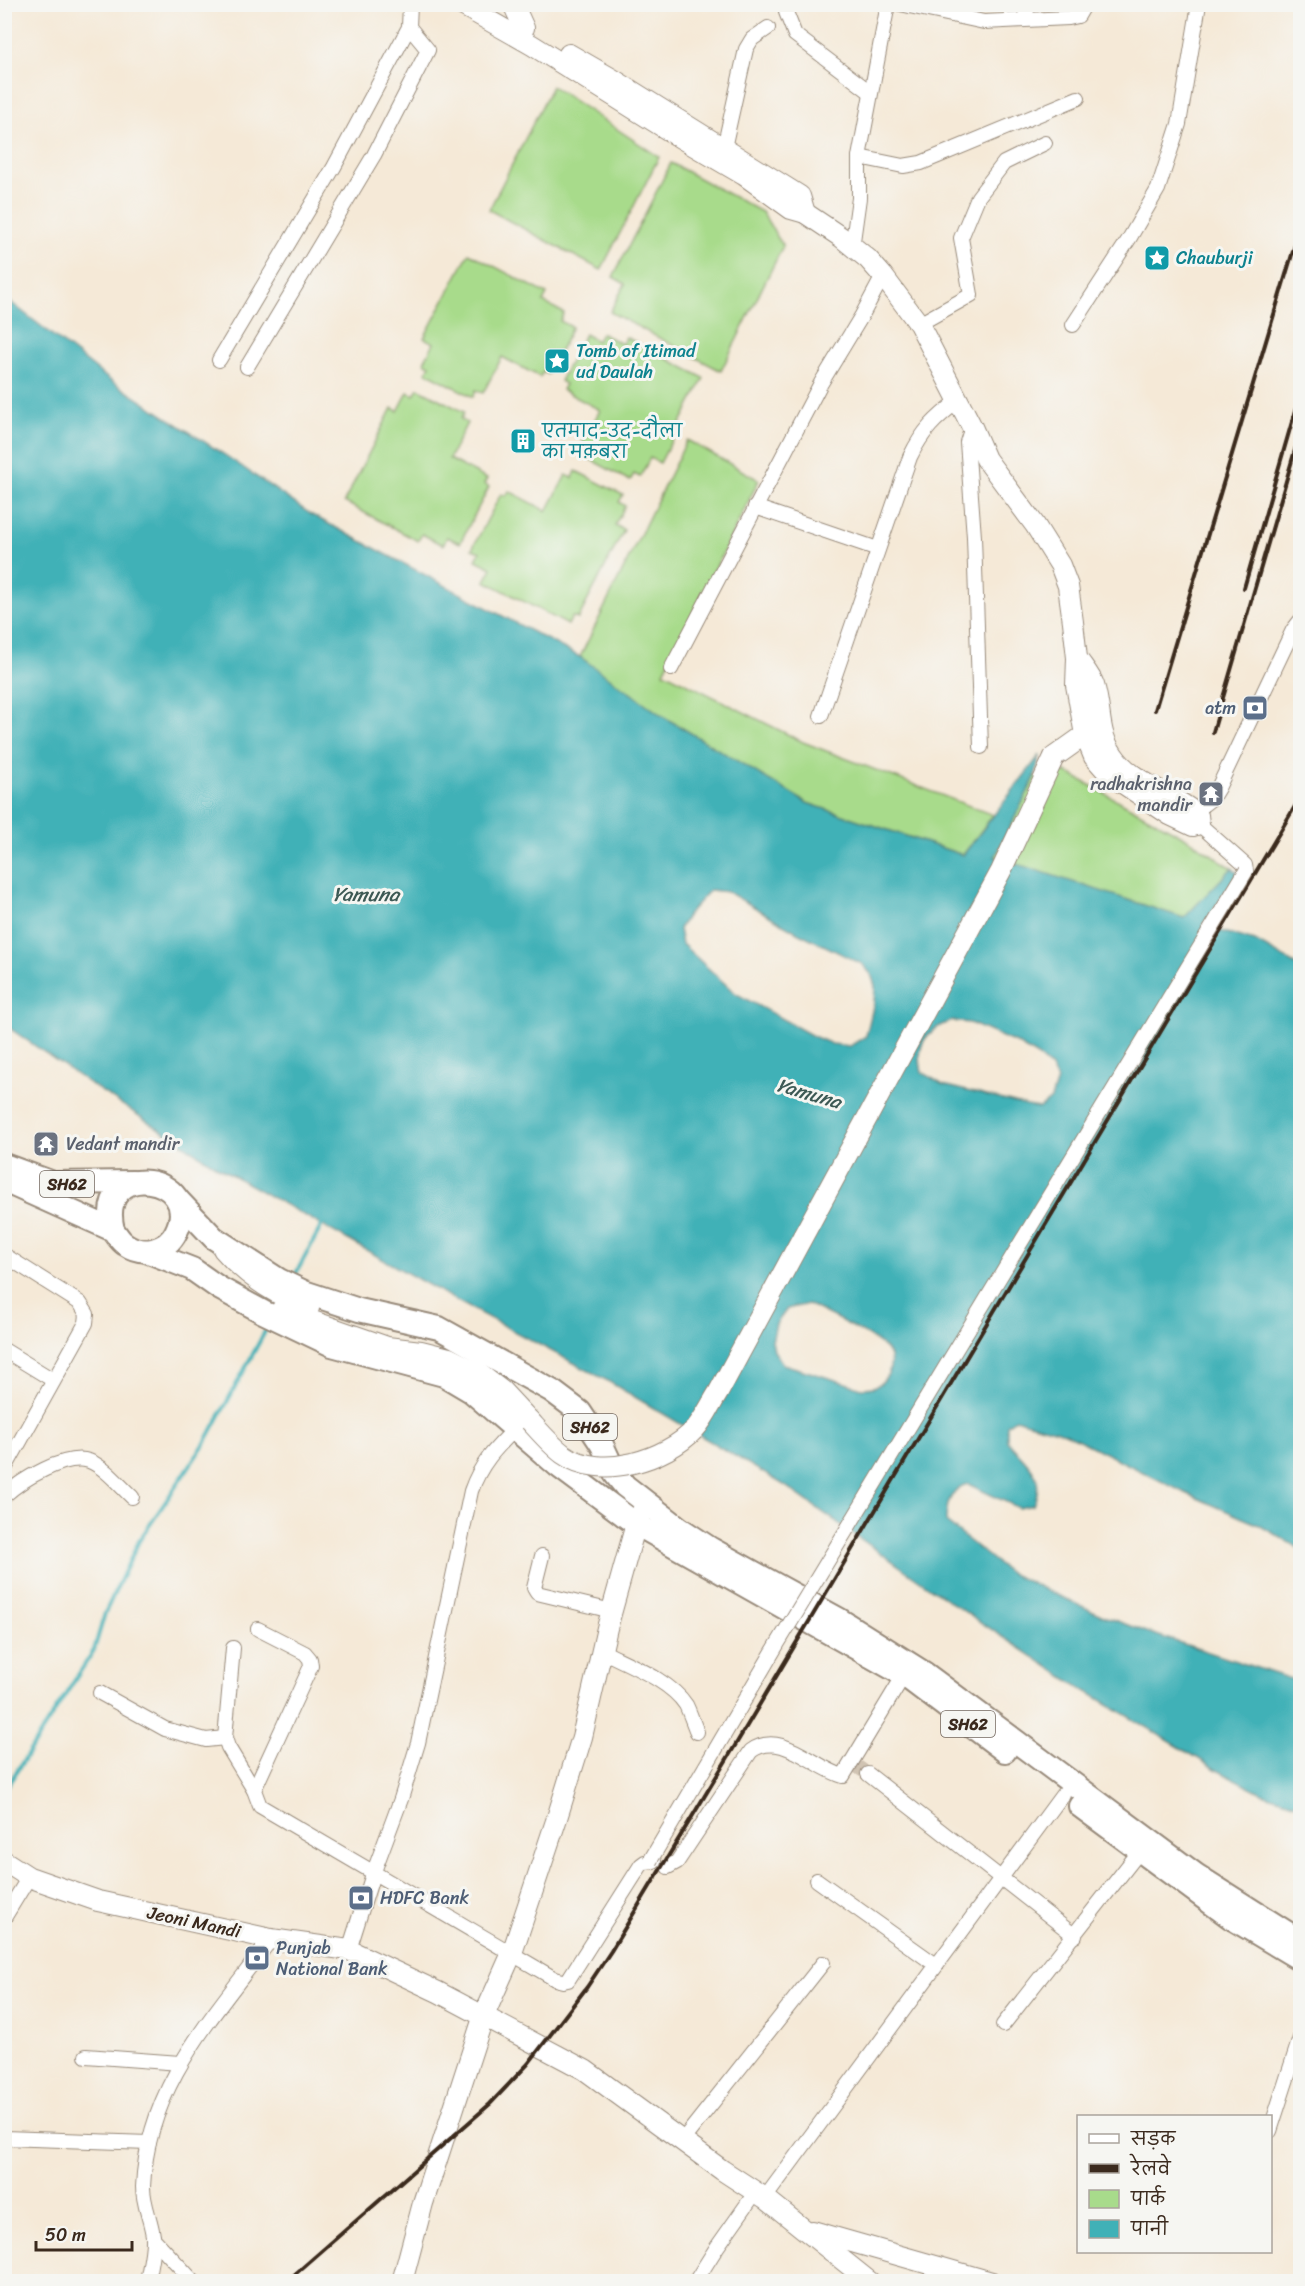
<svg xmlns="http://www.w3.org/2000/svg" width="1305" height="2286" viewBox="0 0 1305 2286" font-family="Sriracha,'Playpen Sans Deva',sans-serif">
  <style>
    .green { fill: #a8db8b; stroke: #728254; stroke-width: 1.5 }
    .water { fill: #40b1b7; stroke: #3e6e6a; stroke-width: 1.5; fill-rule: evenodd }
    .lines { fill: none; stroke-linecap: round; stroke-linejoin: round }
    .stream { stroke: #40b1b7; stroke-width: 4 }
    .street-tunnel { stroke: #d0c3b2; stroke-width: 14; stroke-dasharray: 14 7; stroke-linecap: butt }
    .street-casing { stroke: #988a7a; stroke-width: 16 }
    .secondary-casing { stroke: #988a7a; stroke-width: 22 }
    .primary-casing { stroke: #988a7a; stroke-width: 26 }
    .street { stroke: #fff; stroke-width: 14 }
    .secondary { stroke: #fff; stroke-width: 20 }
    .primary { stroke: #fff; stroke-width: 22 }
    .rail { stroke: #3b2a1e; stroke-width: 4 }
    .street-bridge-casing { stroke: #988a7a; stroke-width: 16; stroke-linecap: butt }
    .secondary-bridge-casing { stroke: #988a7a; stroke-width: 22; stroke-linecap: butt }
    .street-bridge { stroke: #fff; stroke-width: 14 }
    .secondary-bridge { stroke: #fff; stroke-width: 20 }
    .labels { text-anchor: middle; stroke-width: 6; stroke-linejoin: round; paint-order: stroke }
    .shield { fill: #f6f6f2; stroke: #73675e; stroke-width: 1.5 }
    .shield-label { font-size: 16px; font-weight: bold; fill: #3b2a1e }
    .culture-label { font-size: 18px; fill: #0d838f; stroke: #f6f6f2; text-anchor: start }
    .service-label { font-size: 18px; fill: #4e5e75; stroke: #f6f6f2; text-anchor: start }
    .worship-label { font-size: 18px; fill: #5b616d; stroke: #f6f6f2; text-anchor: end }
    .street-label { font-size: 18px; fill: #3b2a1e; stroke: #f6f6f2 }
    .water-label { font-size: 20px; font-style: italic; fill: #3d5954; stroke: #f6f6f2 }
  </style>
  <rect width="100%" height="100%" fill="#f6f6f2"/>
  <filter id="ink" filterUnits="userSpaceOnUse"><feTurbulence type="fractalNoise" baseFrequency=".0167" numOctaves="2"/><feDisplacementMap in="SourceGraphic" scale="12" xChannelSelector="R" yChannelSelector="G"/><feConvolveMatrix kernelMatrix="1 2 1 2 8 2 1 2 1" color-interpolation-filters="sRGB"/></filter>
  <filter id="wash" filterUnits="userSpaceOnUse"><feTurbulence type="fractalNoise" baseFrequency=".008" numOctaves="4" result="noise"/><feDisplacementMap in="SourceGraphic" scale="24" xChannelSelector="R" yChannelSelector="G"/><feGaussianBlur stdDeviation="1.35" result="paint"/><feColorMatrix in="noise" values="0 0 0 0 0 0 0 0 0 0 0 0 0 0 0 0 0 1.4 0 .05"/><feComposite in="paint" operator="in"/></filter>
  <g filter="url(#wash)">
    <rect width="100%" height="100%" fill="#f5e9d7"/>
    <g class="green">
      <path d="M552,86L659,157L601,270L489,210Z"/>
      <path d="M671,163L762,212L783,246L721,371L610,312L625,284L613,277Z"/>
      <path d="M469,253L547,294L543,302L564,313L560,321L572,327L548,374L543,372L540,377L502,357L483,393L476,390L473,397L426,372L430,365L424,362L434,343L424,338Z"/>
      <path d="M601,333L622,344L626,337L704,378L660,463L650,458L640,477L634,474L630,481L584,456L588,449L581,446L600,410L562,390L565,384L560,381L585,334L597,341Z"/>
      <path d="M418,388L464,412L461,419L467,423L449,459L487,479L484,484L489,487L460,543L447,537L443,545L422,534L418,541L344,502L392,408L398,411L408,392L414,395Z"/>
      <path d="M687,440L759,480L664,672L803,742L993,815L963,855L807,803L664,717L580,657Z"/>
      <path d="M576,471L623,495L619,502L625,506L615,525L624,530L578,619L572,617L568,625L485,581L492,568L476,560L480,552L472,549L501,494L506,496L509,491L547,511L566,475L573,478Z"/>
      <path d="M1066,772L1188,839L1232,868L1184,918L995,857L1035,777Z"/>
    </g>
    <path class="water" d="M4,297L111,381L225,455L312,515L580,657L664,717L807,803L963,855L1040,755L1035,777L995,857L1184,918L1232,868L1238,873L1203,926L1255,941L1300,967V1549L1259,1525L1181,1491L1065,1433L1015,1419L1007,1425V1441C1027,1464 1047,1474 1033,1505L1019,1508L968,1484C950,1488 946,1506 946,1522L1008,1572L1048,1591L1106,1617L1147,1632L1300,1682V1805L1262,1793L1219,1771L1076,1685L959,1608L784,1485L606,1380L457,1301L218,1167L93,1086L5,1025ZM710,890L728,892L797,932L862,964L871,974L875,986L874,1003L866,1036L850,1046L832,1044L813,1036L735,993L682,944L679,929L689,913ZM951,1021L970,1023L1016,1043L1039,1057L1051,1068L1057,1080L1051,1099L1040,1108L1027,1106L943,1085L922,1072C915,1044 927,1030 951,1021ZM808,1304C824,1313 880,1338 888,1352C892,1358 891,1368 888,1374C881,1386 875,1388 862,1388L783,1364L774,1351L772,1341L776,1324L787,1309Z"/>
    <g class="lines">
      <g class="stream">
        <path d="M294,1277L323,1223"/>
        <path d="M4,1791L94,1650L105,1613L139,1541L205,1443L269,1324"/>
      </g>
    </g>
  </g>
  <g filter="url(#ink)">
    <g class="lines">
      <path class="street-tunnel" d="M852,1763L868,1774"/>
      <g class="street-casing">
        <g id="street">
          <path d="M900,4L984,22L1069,18L1078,16L1085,4"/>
          <path d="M786,12L795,35L870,92"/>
          <path d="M1024,19L1029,4"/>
          <path d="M724,148L746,49L752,39L768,28"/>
          <path d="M859,157L903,166L921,163L1078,98"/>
          <path d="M852,248L859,198V157L888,4"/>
          <path d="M919,324L971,295L961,238L978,197L1004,163L1045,143"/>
          <path d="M1073,325L1129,239L1158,189L1179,124L1199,4"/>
          <path d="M219,360L334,167L409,27L410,4"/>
          <path d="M247,367L374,155L428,50L409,27"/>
          <path d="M972,427L967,442L974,537L981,747"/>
          <path d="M755,507L878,549"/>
          <path d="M671,669L821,383L861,317L883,276"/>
          <path d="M821,716L910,457C923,430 935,419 959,400"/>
          <path d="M1194,812L1212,798L1218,788L1293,630L1300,621"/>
          <path d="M1199,824L1245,865L1246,871"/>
          <path d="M4,1255L80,1303L87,1314L86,1323L4,1470"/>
          <path d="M4,1350L53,1380"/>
          <path d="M4,1496C21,1480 66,1453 89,1461C105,1467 120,1486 132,1497"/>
          <path d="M542,1556L534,1588L537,1593L612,1611"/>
          <path d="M258,1629L305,1653L310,1659L311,1666L254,1790L260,1806L555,1979L563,1981L568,1980L641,1865L645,1862L654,1861"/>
          <path d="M233,1648L225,1738L228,1747L254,1790"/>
          <path d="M602,1651C627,1664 670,1680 686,1705C690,1713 693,1723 697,1732"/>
          <path d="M100,1693L165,1729L206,1740L225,1738"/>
          <path d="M868,1774L1075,1936"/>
          <path d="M668,1867L677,1862L751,1751C781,1729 814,1768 843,1776L904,1675"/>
          <path d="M817,1880L936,1965"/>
          <path d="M4,1918L29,1877"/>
          <path d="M349,1950L373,1874L401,1799L418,1743L471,1491C481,1463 495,1449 516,1428"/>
          <path d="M1003,2025L1139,1852"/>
          <path d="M86,2056L180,2063"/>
          <path d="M1270,2131L1300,2038"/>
          <path d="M4,2138L149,2143"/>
          <path d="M682,2141L823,1963"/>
          <path d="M765,2198L1063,1794"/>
          <path d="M153,2238L194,2282"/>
          <path d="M147,2282C149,2268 154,2250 153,2236C151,2220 143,2204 143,2187C147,2085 214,2016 271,1939"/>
          <path d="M695,2282L717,2247L755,2193"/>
        </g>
      </g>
      <g class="secondary-casing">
        <g id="secondary">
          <path d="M460,4L532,45L679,137L744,175L791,209L805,213L841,237L868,259L883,276L919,324L972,427L986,459L1035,525L1060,565L1068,586L1073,622L1077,658L1076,685L1085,735L1094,757L1109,774L1170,815L1193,826L1199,824L1198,815C1175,795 1135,783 1117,760C1096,734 1103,714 1094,685C1091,676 1082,666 1077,658"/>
          <path d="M513,4L524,28"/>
          <path d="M569,54L616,81L800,196L805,213"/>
          <path d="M1054,757L1085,735L1095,730"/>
          <path d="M223,1249C246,1276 276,1295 309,1308"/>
          <path d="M281,1310L387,1347L421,1351L449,1358L477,1372L502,1391L530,1421"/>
          <path d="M4,1861L29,1877L98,1901L271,1939L349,1950L438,1992L585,2070L722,2170L765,2198L870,2282"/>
          <path d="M813,2231L992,2282"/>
          <path d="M402,2282L423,2203L483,2018L512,1953L557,1818L582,1737L607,1628L636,1524L646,1503"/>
        </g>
      </g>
      <g class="primary-casing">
        <g id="primary">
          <path d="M4,1165L53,1183L133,1182"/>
          <path d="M4,1181L113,1230C117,1235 120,1241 125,1244C142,1256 167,1251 176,1232C205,1175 95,1156 113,1230"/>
          <path d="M177,1199L214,1238L279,1280L304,1292L359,1310L439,1328L552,1391L580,1412L602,1445L616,1475L625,1486L679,1528L711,1549L840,1620L924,1673L1196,1875L1300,1941"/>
          <path d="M146,1251L192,1269L219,1288L263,1312L332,1345L444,1375L471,1391L557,1465L636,1524L904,1675L1005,1751"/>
          <path d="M1080,1806L1230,1917L1300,1959"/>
        </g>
      </g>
      <use href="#street" class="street"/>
      <use href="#secondary" class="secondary"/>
      <use href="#primary" class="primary"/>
      <g class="rail">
        <path d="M1244,588L1300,394"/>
        <path d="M1155,710L1300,228"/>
        <path d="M1213,732L1300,433"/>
        <path d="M286,2282L490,2104L528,2064L587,1987L611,1951L736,1744L1300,798"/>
      </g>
      <g class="street-bridge-casing">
        <path id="street-bridge" d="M650,1861L778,1643L1246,871"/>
      </g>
      <g class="secondary-bridge-casing">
        <path id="secondary-bridge" d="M530,1421C540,1432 551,1445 563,1454C600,1481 666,1460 695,1429C704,1419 711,1404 718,1393L1001,871L1054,757"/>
      </g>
      <use href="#street-bridge" class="street-bridge"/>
      <use href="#secondary-bridge" class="secondary-bridge"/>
    </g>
  </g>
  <defs>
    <g id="sight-square" transform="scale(1.35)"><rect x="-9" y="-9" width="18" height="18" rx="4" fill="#0f9aa8" stroke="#f6f6f2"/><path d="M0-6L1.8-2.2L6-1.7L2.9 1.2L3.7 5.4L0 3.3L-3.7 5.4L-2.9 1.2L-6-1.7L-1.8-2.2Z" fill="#fff"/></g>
    <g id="building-square" transform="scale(1.35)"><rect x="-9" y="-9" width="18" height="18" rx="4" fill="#0f9aa8" stroke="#f6f6f2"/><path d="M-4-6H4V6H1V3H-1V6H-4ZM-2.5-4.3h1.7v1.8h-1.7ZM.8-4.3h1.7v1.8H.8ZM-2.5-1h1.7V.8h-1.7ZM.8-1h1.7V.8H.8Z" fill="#fff"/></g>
    <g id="bank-square" transform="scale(1.35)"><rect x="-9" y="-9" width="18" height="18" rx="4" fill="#5c6f8a" stroke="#f6f6f2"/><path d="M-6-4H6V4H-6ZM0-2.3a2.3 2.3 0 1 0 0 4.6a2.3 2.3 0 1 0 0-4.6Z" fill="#fff"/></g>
    <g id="temple-square" transform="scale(1.35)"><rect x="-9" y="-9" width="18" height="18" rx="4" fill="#6b7280" stroke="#f6f6f2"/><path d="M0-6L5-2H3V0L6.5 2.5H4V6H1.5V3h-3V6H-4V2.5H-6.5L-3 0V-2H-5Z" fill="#fff"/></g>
  </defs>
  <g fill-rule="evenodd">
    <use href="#sight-square" x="1157" y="258"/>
    <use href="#sight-square" x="557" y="361"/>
    <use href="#building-square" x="523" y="441"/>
    <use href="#bank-square" x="1255" y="708"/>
    <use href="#temple-square" x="1211" y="794"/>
    <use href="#temple-square" x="46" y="1144"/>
    <use href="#bank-square" x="361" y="1898"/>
    <use href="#bank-square" x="257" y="1958"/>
  </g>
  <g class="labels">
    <g class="shield">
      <rect x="40" y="1171" width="54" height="26" rx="4.5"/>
      <rect x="563" y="1414" width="54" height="26" rx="4.5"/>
      <rect x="941" y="1711" width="54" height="26" rx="4.5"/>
    </g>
    <g class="shield-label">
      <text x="67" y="1190">SH62</text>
      <text x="590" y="1433">SH62</text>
      <text x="968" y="1730">SH62</text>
    </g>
    <g class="culture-label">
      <text x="1176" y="264">Chauburji</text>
      <text x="576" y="357">Tomb of Itimad<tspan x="576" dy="21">ud Daulah</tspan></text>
      <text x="542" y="437">एतमाद-उद-दौला<tspan x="542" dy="21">का मक़बरा</tspan></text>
    </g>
    <g class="service-label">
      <text x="1236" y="714" text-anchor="end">atm</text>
      <text x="380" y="1904">HDFC Bank</text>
      <text x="276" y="1954">Punjab<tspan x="276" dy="21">National Bank</tspan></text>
    </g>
    <g class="worship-label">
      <text x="1192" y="790">radhakrishna<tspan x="1192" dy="21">mandir</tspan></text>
      <text x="66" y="1150" text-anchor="start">Vedant mandir</text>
    </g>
    <g class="street-label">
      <text transform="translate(194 1922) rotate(12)" y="6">Jeoni Mandi</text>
    </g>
    <g class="water-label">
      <text x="366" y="901">Yamuna</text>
      <text transform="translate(809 1093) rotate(16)" y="7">Yamuna</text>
    </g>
  </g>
  <rect width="1305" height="2286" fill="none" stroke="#f6f6f2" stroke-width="24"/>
  <rect x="1077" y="2115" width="195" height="138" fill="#f6f6f2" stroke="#aba49d" stroke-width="1.5"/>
  <rect x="1089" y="2134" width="30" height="9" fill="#ffffff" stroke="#aba49d" stroke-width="1.5"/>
  <text x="1131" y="2145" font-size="18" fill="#3b2a1e">सड़क</text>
  <rect x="1089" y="2164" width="30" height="9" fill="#3b2a1e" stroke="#aba49d" stroke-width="1.5"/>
  <text x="1131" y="2175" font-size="18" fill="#3b2a1e">रेलवे</text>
  <rect x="1089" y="2190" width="30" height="18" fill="#a8db8b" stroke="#aba49d" stroke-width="1.5"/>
  <text x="1131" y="2205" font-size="18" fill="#3b2a1e">पार्क</text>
  <rect x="1089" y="2220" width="30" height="18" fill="#40b1b7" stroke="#aba49d" stroke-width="1.5"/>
  <text x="1131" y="2235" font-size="18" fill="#3b2a1e">पानी</text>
  <path d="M36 2241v9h96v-9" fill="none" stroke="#3b2a1e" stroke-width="3"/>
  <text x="45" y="2241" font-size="18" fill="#3b2a1e" stroke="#f6f6f2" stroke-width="4.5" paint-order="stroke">50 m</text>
</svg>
